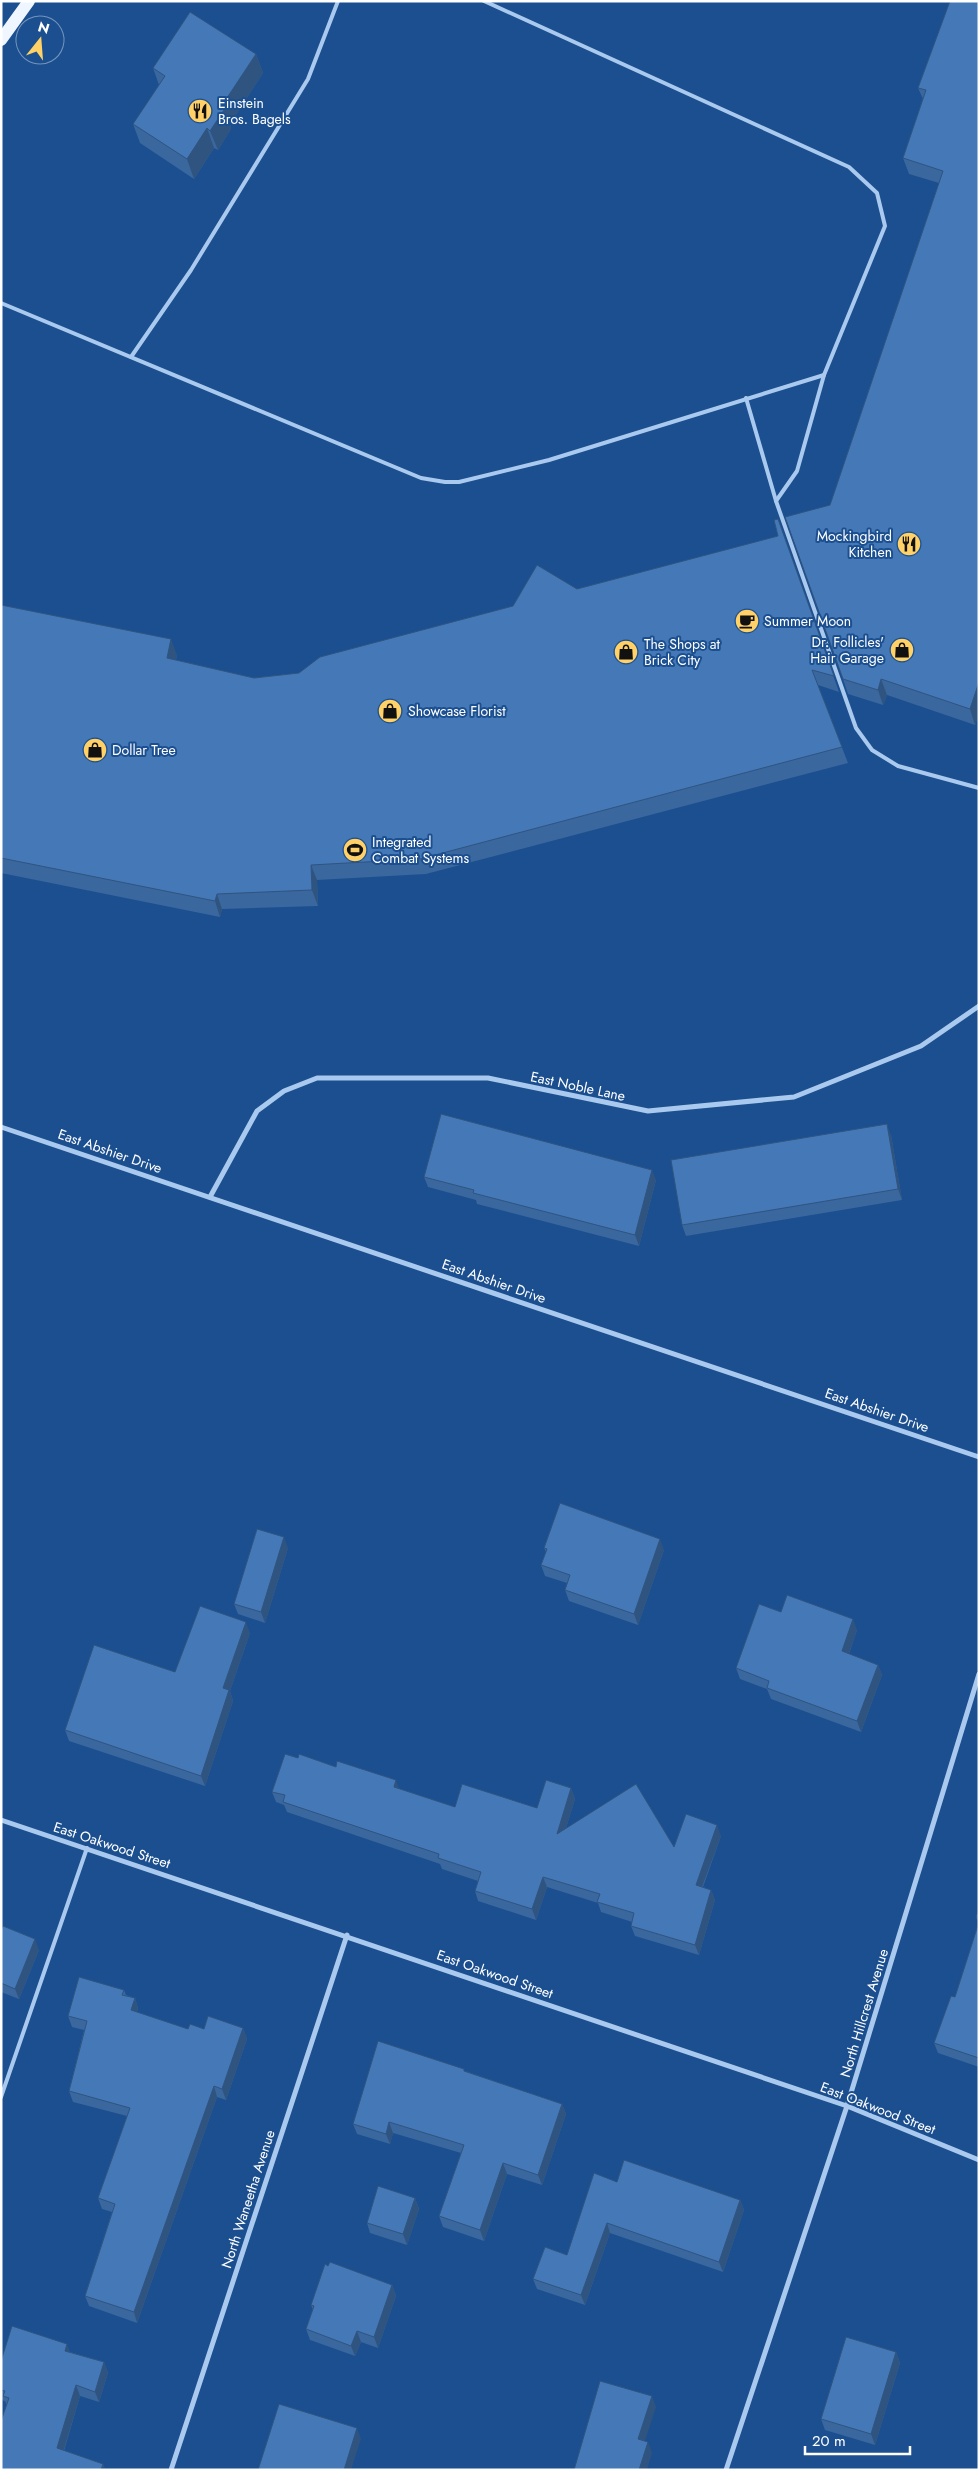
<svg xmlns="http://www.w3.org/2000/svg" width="980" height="2471" viewBox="0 0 980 2471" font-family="Jost,sans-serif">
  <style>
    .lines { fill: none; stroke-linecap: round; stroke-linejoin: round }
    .service { stroke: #a9c9ee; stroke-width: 4 }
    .minor { stroke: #a9c9ee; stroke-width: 5 }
    .primary { stroke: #f0f6ff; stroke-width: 12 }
    .wall { fill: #3a679d }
    .shaded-wall { fill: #305480 }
    .building { fill: #4478b7; stroke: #305480 }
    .labels { text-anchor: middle; stroke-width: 4; stroke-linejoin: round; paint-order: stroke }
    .poi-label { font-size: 14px; fill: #fff; stroke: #1b4f8f; text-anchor: start }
    .street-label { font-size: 14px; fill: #fff; stroke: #1b4f8f }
  </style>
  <rect width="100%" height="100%" fill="#1b4f8f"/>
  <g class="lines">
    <g class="service">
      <path d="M484,1L849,167L877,193L885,226L824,375L797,471L776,501"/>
      <path d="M1,303L421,478L445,482H459L549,460L824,375"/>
      <path d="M131,357L191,270L308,79L338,1"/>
      <path d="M746,398L776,501L856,728L872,750L898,766L979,788"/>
      <path d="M1,2097L87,1848"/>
    </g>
    <g class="minor">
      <path d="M1,1127L979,1457"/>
      <path d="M210,1197L257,1111L284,1091L317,1078H488L648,1111L794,1097L921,1046L979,1006"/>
      <path d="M1,1820L847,2106L979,2160"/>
      <path d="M171,2470L347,1935"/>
      <path d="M726,2470L847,2106L979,1674"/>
    </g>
    <path class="primary" d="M1,40L29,1"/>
  </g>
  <g class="wall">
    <path d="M947,1H979V714L975,725L887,695L883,705L848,694L843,679L830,505L939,183L909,174L903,158L923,99L918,88L950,2Z"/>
    <path d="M256,54L263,73L230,124L231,129L218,150L214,148L194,179L140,143L133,124L159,85L153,68Z"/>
    <path d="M778,519L839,692L818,685L848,763L426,874L317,880L318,906L222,909L220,917L1,873V605L177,655L176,660L254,678L299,673L577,589L778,536Z"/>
    <path d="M891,1135L902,1200L686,1236L682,1225Z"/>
    <path d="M424,1177L656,1180L639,1246L477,1204L476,1200L428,1187Z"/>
    <path d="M288,1548L265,1623L238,1614L234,1604Z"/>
    <path d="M544,1548L664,1550L638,1625L569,1601L565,1590L567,1583L545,1576L541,1565L546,1552Z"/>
    <path d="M781,1612L857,1630L849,1654L878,1665L882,1675L861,1732L771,1699L767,1689L740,1679L736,1668Z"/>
    <path d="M250,1633L230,1691L233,1701L205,1786L69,1741L65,1730Z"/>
    <path d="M298,1758L399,1789L455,1807L537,1808L571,1788L575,1799L566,1828L674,1847L721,1836L703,1887L711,1890L715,1900L699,1955L635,1936L631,1926L632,1922L601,1912L598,1903L547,1887L536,1920L478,1901L475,1891L478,1881L442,1869L440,1864L287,1812L284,1805L276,1802L272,1792Z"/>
    <path d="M979,1909V2067L938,2053L934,2043L955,1997L979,1923L976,1917Z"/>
    <path d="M1,1930L39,1950L19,1999L1,1992Z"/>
    <path d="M124,1990L126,1995L135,1998L138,2008L137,2012L188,2029L243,2028L247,2039L226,2100L217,2097L137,2323L89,2306L85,2296L112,2212L102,2209L98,2198L127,2116L73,2102L69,2091L84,2030L72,2027L68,2016Z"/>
    <path d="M465,2071L562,2104L566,2114L542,2185L507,2174L484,2241L443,2227L439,2216L461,2153L393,2133L390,2144L357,2134L353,2124Z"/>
    <path d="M617,2182L740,2200L744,2210L723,2272L610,2233L585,2305L537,2289L533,2279L567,2255Z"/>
    <path d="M415,2198L419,2209L407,2245L370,2233L367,2223Z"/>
    <path d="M328,2266L392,2285L396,2296L378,2348L361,2342L355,2356L310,2340L306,2329L313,2310L311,2305Z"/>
    <path d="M70,2352L104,2362L108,2373L99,2402L80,2396L64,2451L103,2464L105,2470H1L7,2406L5,2401L1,2400V2361Z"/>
    <path d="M896,2352L900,2363L875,2445L825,2430L821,2419Z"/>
  </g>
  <g class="shaded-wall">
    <path d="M256,54L263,73L230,124L231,129L218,150L210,131L221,107Z"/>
    <path d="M207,128L214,148L194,179L187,159Z"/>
    <path d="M171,639L177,655L173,674L167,658Z"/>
    <path d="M881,679L887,695L883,705L878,690Z"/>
    <path d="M979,682V714L975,725L970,709Z"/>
    <path d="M311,865L317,880L318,906L312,890Z"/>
    <path d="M217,894L222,909L220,917L215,901Z"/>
    <path d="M887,1124L891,1135L902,1200L898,1189Z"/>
    <path d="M652,1170L656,1180L639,1246L635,1235Z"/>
    <path d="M284,1537L288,1548L265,1623L261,1612Z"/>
    <path d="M660,1539L664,1550L638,1625L634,1614Z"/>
    <path d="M853,1619L857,1630L846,1662L842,1651Z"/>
    <path d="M246,1622L250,1633L230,1691L233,1701L205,1786L201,1776L223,1688Z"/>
    <path d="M878,1665L882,1675L861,1732L857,1721Z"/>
    <path d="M396,1780L400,1791L394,1787Z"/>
    <path d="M571,1788L575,1799L561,1844L557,1834Z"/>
    <path d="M717,1825L721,1836L699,1895L696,1885Z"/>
    <path d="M543,1877L547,1887L536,1920L532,1909Z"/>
    <path d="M711,1890L715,1900L699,1955L695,1945Z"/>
    <path d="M35,1939L39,1950L19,1999L15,1989Z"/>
    <path d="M135,1998L138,2008L135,2020L131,2010Z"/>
    <path d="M243,2028L247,2039L226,2100L222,2089Z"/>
    <path d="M214,2086L217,2097L137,2323L134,2312Z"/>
    <path d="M562,2104L566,2114L542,2185L538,2175Z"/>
    <path d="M389,2122L393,2133L390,2144L386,2134Z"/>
    <path d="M503,2163L507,2174L484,2241L480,2230Z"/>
    <path d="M415,2198L419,2209L407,2245L403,2234Z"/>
    <path d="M740,2200L744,2210L723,2272L719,2262Z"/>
    <path d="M607,2223L610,2233L585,2305L581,2295Z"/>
    <path d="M392,2285L396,2296L378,2348L374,2337Z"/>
    <path d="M357,2331L361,2342L355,2356L351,2346Z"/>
    <path d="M67,2344L71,2355L65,2351Z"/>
    <path d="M896,2352L900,2363L875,2445L871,2434Z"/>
    <path d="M104,2362L108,2373L99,2402L95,2392Z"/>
    <path d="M76,2385L80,2396L61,2459L57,2448Z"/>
    <path d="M652,2396L656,2407L642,2450L638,2439Z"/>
    <path d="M357,2428L361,2439L351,2470H344Z"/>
    <path d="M648,2442L652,2453L647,2470H639Z"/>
    <path d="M103,2464L105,2470H101Z"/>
  </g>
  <g class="building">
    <path d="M950,1H979V682L970,709L881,679L878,690L843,679L785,517L830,505L943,171L903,158L926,90L918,88Z"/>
    <path d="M190,12L256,54L221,107L224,110L210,131L207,128L187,159L133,124L165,76L153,68Z"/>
    <path d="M778,519L834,676L812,670L842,747L420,859L311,865L312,890L217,894L215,901L1,858V605L171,639L167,658L254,678L299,673L320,657L513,606L537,565L577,589L778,536L774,520Z"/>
    <path d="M441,1114L652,1170L635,1235L473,1193L474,1190L424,1177Z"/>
    <path d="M887,1124L898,1189L682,1225L671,1160Z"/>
    <path d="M560,1503L660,1539L634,1614L565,1590L570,1575L541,1565L547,1549L544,1548Z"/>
    <path d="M257,1529L284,1537L261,1612L234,1604Z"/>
    <path d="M787,1595L853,1619L842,1651L878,1665L857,1721L767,1688L769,1681L736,1668L759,1604L781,1612Z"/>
    <path d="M200,1606L246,1622L223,1688L229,1690L201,1776L65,1730L94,1645L175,1672Z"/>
    <path d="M285,1754L298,1758L299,1754L336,1767L337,1761L396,1780L394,1787L455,1807L462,1784L537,1808L546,1780L571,1788L557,1834L636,1784L674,1847L686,1814L717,1825L696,1885L711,1890L695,1945L631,1926L634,1913L597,1902L600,1894L543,1877L532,1909L475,1891L481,1872L438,1858L439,1854L283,1802L285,1795L272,1792Z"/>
    <path d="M979,1909V1917H976Z"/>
    <path d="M979,1922V2058L934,2043L951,1996L955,1997Z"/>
    <path d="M3,1926L35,1939L15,1989L1,1983V1930Z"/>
    <path d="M79,1977L124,1990L122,1995L135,1998L131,2010L188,2029L190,2024L204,2029L208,2016L243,2028L222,2089L214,2086L134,2312L85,2296L115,2204L98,2198L130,2108L69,2091L87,2021L68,2016Z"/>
    <path d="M378,2041L464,2069V2071L562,2104L538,2175L503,2163L480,2230L439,2216L464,2145L389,2122L386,2134L353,2124Z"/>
    <path d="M624,2160L740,2200L719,2262L607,2223L581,2295L533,2279L545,2247L567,2255L594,2173L617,2182Z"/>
    <path d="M378,2186L415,2198L403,2234L367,2223Z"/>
    <path d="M330,2262L392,2285L374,2337L357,2331L351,2346L306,2329L314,2306L311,2305L325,2264L328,2266Z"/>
    <path d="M12,2326L67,2344L65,2351L104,2362L95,2392L76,2385L57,2448L103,2464L101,2470H1V2421L9,2398L3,2396L5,2391L1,2390V2361Z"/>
    <path d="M846,2337L896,2352L871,2434L821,2419Z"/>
    <path d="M600,2381L652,2396L638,2439L648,2442L639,2470H574Z"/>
    <path d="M279,2404L357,2428L344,2470H258Z"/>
  </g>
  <defs>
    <g id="restaurant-disc" transform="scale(1.25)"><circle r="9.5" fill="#ffd166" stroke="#1b4f8f"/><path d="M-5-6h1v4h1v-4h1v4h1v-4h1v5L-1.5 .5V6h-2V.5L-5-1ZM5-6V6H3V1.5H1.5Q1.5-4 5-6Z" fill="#111"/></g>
    <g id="cafe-disc" transform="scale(1.25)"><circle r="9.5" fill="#ffd166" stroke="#1b4f8f"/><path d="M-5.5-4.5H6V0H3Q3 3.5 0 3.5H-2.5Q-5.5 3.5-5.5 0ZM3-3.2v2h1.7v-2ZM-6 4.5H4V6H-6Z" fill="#111"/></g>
    <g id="shop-disc" transform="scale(1.25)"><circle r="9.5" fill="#ffd166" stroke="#1b4f8f"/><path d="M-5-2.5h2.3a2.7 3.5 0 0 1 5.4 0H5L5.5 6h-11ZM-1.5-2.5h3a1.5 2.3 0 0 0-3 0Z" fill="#111"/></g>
    <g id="stadium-disc" transform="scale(1.25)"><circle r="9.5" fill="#ffd166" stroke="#1b4f8f"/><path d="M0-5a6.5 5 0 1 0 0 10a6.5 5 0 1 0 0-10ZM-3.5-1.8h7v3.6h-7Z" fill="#111"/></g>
  </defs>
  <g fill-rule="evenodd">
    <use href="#restaurant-disc" x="200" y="111"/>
    <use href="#restaurant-disc" x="909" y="544"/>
    <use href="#cafe-disc" x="747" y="621"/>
    <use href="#shop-disc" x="902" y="650"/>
    <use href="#shop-disc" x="626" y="652"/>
    <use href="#shop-disc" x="390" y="711"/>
    <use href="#shop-disc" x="95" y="750"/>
    <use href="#stadium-disc" x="355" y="850"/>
  </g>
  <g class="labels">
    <g class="poi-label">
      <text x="218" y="108">Einstein<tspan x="218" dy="16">Bros. Bagels</tspan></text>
      <text x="892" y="541" text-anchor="end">Mockingbird<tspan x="892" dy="16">Kitchen</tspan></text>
      <text x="764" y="626">Summer Moon</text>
      <text x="884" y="647" text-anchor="end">Dr. Follicles'<tspan x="884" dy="16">Hair Garage</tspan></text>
      <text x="644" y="649">The Shops at<tspan x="644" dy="16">Brick City</tspan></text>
      <text x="408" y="716">Showcase Florist</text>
      <text x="112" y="755">Dollar Tree</text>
      <text x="372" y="847">Integrated<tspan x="372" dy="16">Combat Systems</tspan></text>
    </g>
    <g class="street-label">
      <text transform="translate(578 1086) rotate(12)" y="5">East Noble Lane</text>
      <text transform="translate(110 1151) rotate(19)" y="5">East Abshier Drive</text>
      <text transform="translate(494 1281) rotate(19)" y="5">East Abshier Drive</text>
      <text transform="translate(877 1410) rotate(19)" y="5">East Abshier Drive</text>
      <text transform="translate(112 1845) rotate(18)" y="5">East Oakwood Street</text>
      <text transform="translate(495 1974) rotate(19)" y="5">East Oakwood Street</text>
      <text transform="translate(864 2013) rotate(-73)" y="5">North Hillcrest Avenue</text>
      <text transform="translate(878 2108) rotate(21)" y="5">East Oakwood Street</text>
      <text transform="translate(248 2199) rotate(-72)" y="5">North Waneetha Avenue</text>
    </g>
  </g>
  <rect width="980" height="2471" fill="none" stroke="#ffffff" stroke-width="5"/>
  <g transform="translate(40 40) rotate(17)"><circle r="24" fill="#1b4f8f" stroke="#7695bc"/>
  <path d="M0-4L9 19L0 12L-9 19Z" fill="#ffd166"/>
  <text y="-8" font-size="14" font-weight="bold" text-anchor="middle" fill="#ffffff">N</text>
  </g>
  <path d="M805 2446v8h105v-8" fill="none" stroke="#ffffff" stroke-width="2.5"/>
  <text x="812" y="2446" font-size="15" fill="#ffffff" stroke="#1b4f8f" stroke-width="4" paint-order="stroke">20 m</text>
</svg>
